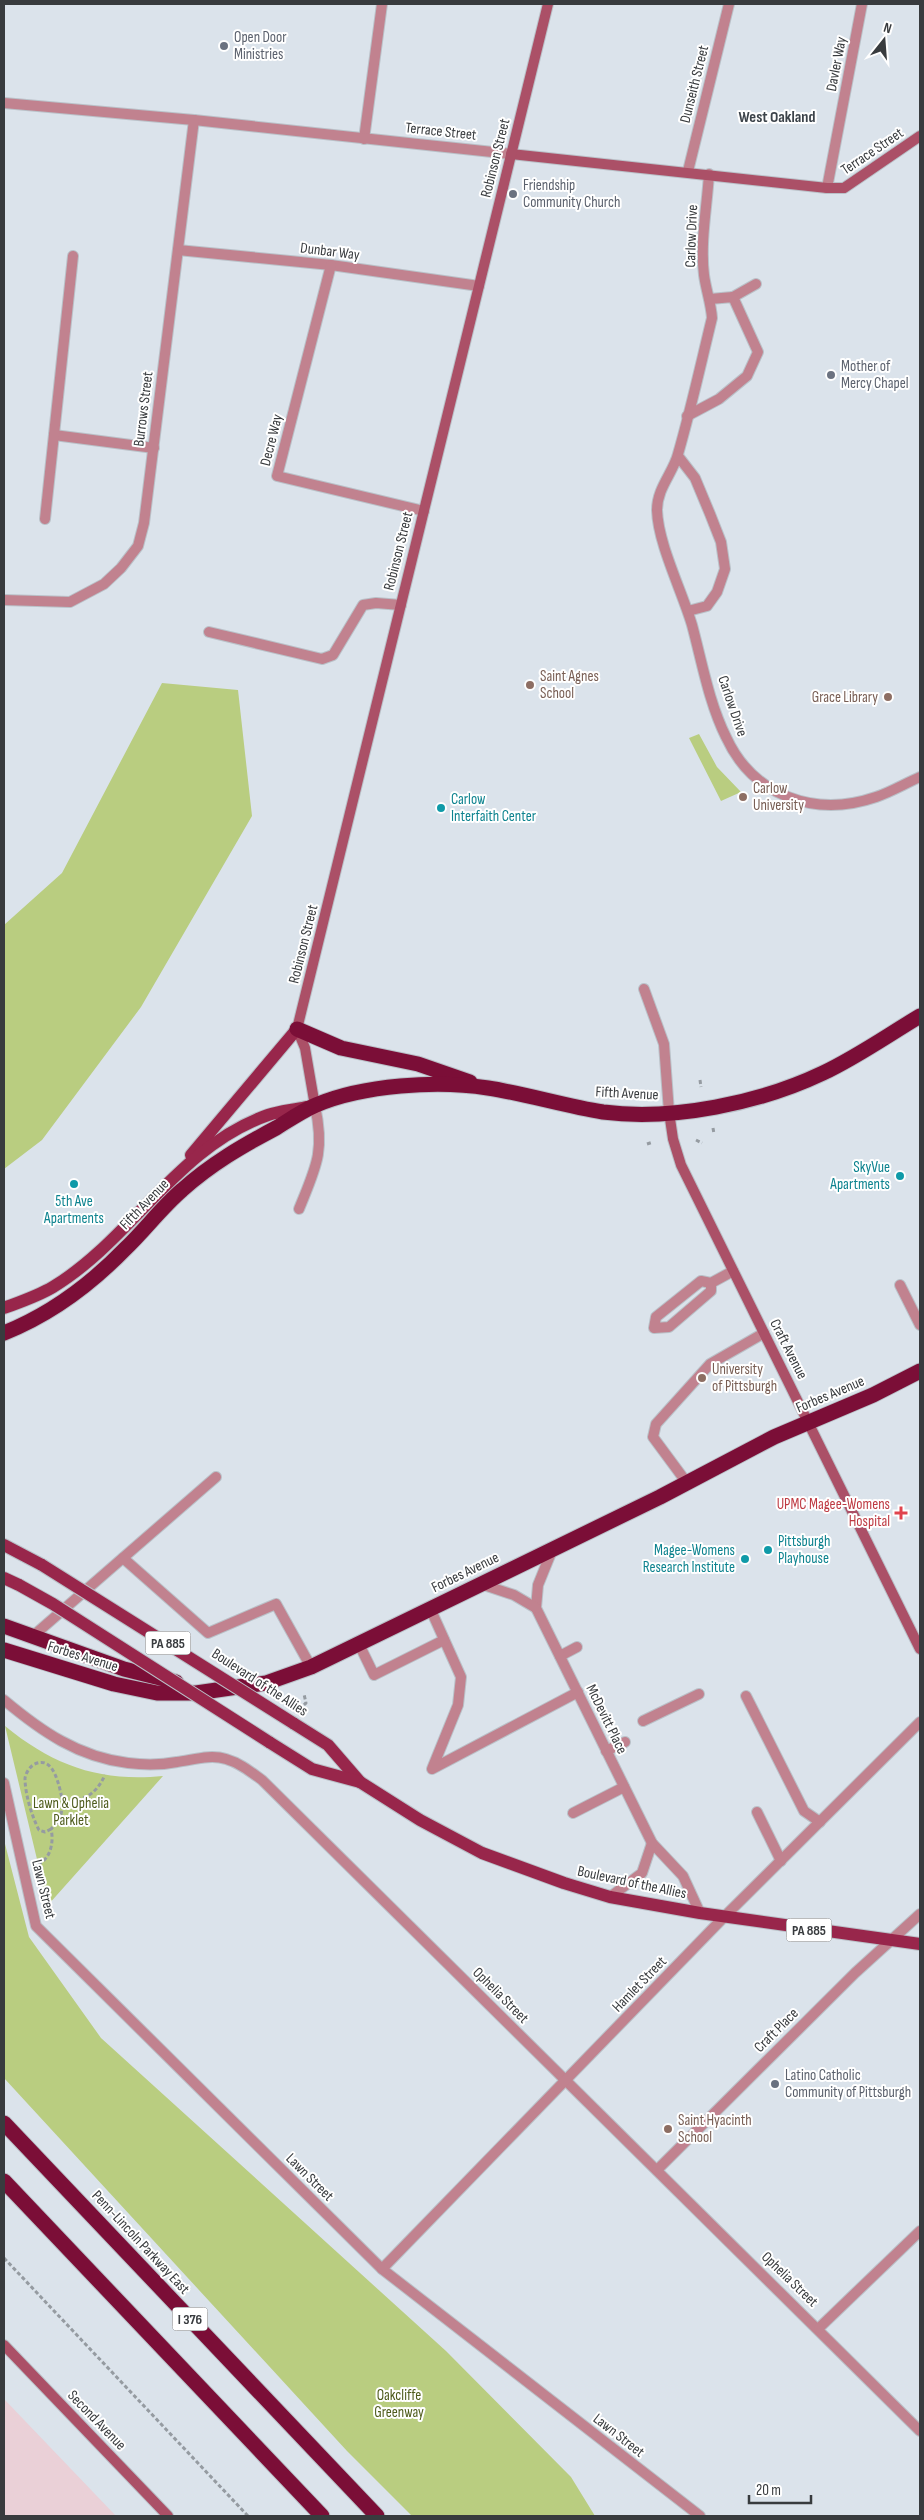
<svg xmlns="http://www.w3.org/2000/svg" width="924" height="2520" viewBox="0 0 924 2520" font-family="'Sofia Sans Condensed',sans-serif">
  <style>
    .commercial { fill: #ead0d7 }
    .green { fill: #b9cd80 }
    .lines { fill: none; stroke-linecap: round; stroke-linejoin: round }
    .lane-casing { stroke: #bac1c8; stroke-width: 12 }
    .street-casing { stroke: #bac1c8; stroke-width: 12 }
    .secondary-casing { stroke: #bac1c8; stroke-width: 12 }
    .primary-casing { stroke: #bac1c8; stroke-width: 14 }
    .highway-casing { stroke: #bac1c8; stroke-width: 17 }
    .path { stroke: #959ba1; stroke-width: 3; stroke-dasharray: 4 2.5; stroke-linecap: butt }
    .lane { stroke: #c1828f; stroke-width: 10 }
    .street { stroke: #c1828f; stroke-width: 10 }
    .secondary { stroke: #ab5067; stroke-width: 10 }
    .primary { stroke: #98264b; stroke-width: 12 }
    .highway { stroke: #7b0e37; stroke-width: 15 }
    .primary-bridge-casing { stroke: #bac1c8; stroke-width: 14; stroke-linecap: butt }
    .primary-bridge { stroke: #98264b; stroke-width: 12 }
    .worship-dot { fill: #6b7280; stroke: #fff; stroke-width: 2 }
    .education-dot { fill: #8d6e63; stroke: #fff; stroke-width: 2 }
    .culture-dot { fill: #0f9aa8; stroke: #fff; stroke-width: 2 }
    .health-dot { fill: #e0444e; stroke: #fff; stroke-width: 2 }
    .labels { text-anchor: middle; stroke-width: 4; stroke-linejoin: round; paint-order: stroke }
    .shield { fill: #fff; stroke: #747678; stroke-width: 1 }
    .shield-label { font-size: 14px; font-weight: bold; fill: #383b3e }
    .worship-label { font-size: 15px; fill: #5b616d; stroke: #fff; text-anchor: start }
    .street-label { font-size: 15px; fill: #383b3e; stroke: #fff }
    .education-label { font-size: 15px; fill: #785e54; stroke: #fff; text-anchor: start }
    .culture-label { font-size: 15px; fill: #0d838f; stroke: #fff; text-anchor: start }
    .health-label { font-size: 15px; fill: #be3a42; stroke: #fff; text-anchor: end }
    .park-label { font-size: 15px; fill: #4f5c1d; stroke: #fff }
    .neighbourhood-label { font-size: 16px; font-weight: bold; fill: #3c434a; stroke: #fff }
  </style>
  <rect width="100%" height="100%" fill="#dbe3eb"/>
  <path class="commercial" d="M4,2399L116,2516H4Z"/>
  <g class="green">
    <path d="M162,683L238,690L252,816L141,1007L42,1140L4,1169V925L62,873Z"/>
    <path d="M699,734L717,767L741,792L721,801L689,738Z"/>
    <path d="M5,1726C54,1766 100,1782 163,1776L48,1905Z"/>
    <path d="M4,1840L29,1937L101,2038L446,2351L571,2477L595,2516H412L347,2451L4,2078Z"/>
  </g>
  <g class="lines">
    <g class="lane-casing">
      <g id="lane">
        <path d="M364,139L382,4"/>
        <path d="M827,188L862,4"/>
        <path d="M178,250L331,265L479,286"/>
        <path d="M331,265L277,476L424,511"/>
        <path d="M733,297L756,284"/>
        <path d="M54,435L154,448"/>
        <path d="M45,519L73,256"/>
        <path d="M209,632L322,659L333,655L363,605L376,603L401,605"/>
        <path d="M644,989L664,1044L669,1112"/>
        <path d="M711,1283V1291L669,1327L654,1328L656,1317L701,1281L711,1283L733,1271"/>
        <path d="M900,1285L920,1325"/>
        <path d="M687,1483L653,1437L656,1424L710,1364L764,1333"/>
        <path d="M123,1558L208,1633L276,1604L311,1667"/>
        <path d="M430,1608L461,1677L458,1705L432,1769L578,1692"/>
        <path d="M33,1636L216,1477"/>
        <path d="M358,1642L374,1675L444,1640"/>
        <path d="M560,1656L577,1647"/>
        <path d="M746,1696L804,1811L820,1822"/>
        <path d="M643,1721L699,1694"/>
        <path d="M606,1751L625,1742"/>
        <path d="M757,1812L781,1861"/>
        <path d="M573,1813L624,1787"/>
      </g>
    </g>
    <g class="street-casing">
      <g id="street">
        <path d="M4,103L194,120L511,154"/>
        <path d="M688,171L729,4"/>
        <path d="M709,174C707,207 700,242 704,275C706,290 711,303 712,318C701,363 691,409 678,454C673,473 657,488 657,510C658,544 682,591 692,625C702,662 709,703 726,737C753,796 815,818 876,797C891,792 906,783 920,777"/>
        <path d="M687,416L719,399L747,376L758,352L733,297L710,299"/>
        <path d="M678,456L695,478L710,514L721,542L725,569L717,592L707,606L688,611"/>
        <path d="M4,600L70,602L104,584L121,568L138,546L144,523L194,120"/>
        <path d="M299,1209C316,1167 325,1152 315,1106"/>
        <path d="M553,1548L538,1585L536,1608L652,1843L683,1876L700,1913"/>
        <path d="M481,1584L514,1595L536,1608"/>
        <path d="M4,1700C41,1731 78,1757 128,1763C144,1765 161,1765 177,1762C193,1760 210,1754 226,1759C240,1763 251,1772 262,1780L920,2431"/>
        <path d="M4,1783L36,1926L382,2269L700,2516"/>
        <path d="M610,1897L642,1873L652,1843"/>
        <path d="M657,2170L855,1973L920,1914"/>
        <path d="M382,2269L724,1917L920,1722"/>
        <path d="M819,2328L920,2231"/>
      </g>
    </g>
    <g class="secondary-casing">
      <g id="secondary">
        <path d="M511,154L827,188H844L920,136"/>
        <path d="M315,1106L305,1048L297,1029L548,4"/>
        <path d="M669,1112L673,1139L681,1165L920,1649"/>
        <path d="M4,2345L168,2516"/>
      </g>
    </g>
    <g class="primary-casing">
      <g id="primary">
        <path d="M191,1155L297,1029"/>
        <path d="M4,1308C20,1302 38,1296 53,1287C132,1239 177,1147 268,1115C280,1111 294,1110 306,1107"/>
        <path d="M4,1545L42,1565"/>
        <path d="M4,1578L19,1585"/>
        <path d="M293,1723L328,1745L360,1782"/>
        <path d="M269,1742L312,1769L360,1782L420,1820L482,1853L564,1883L610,1897L700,1913L920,1944"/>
      </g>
    </g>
    <g class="highway-casing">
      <g id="highway">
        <path d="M297,1029L341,1048L418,1064L470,1082"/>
        <path d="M4,1333C49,1315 91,1284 125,1249C145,1230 161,1208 182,1190C211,1164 242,1146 276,1128C289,1120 302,1111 316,1105C363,1085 437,1080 488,1088C527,1094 565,1106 603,1112C673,1121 760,1103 823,1073C857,1057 888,1035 920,1016"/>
        <path d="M4,1626L124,1669L176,1682"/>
        <path d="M4,1650L114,1684L157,1693H196L266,1683L311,1667L660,1497L774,1437L873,1395L920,1371"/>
        <path d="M4,2123L377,2516"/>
        <path d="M4,2181L322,2516"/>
      </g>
    </g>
    <g class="path">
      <path d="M700,1080L701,1087"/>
      <path d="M713,1128L714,1134"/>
      <path d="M696,1140L702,1143"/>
      <path d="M647,1144L653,1142"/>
      <path d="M299,1709L306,1703L304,1694"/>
      <path d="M51,1829L45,1832L39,1830C32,1817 25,1794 25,1778C26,1773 29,1768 33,1765C55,1752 60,1791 63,1803"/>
      <path d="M38,1864C51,1859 54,1841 51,1829L60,1820L63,1803C85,1799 95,1796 105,1775"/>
      <path d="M4,2258L248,2516"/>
    </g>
    <use href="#lane" class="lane"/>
    <use href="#street" class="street"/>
    <use href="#secondary" class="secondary"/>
    <use href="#primary" class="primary"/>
    <use href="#highway" class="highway"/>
    <g class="primary-bridge-casing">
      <g id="primary-bridge">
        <path d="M42,1565L293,1723"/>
        <path d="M19,1585L53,1604L269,1742"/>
      </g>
    </g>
    <use href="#primary-bridge" class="primary-bridge"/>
  </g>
  <g class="worship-dot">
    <circle cx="224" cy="46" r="5"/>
    <circle cx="513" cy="194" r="5"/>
    <circle cx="831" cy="375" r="5"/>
    <circle cx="775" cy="2084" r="5"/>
  </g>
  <g class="education-dot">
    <circle cx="530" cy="685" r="5"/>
    <circle cx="888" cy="697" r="5"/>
    <circle cx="743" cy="797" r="5"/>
    <circle cx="702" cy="1378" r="5"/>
    <circle cx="668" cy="2129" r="5"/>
  </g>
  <g class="culture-dot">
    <circle cx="441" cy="808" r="5"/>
    <circle cx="900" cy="1176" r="5"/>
    <circle cx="74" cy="1184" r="5"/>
    <circle cx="768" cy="1550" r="5"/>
    <circle cx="745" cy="1559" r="5"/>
  </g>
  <path class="health-dot" d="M898.5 1505.5h5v5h5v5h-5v5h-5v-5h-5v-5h5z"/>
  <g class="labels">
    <g class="shield">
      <rect x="145.5" y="1631.5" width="45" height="23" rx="4"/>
      <rect x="786.5" y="1918.5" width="45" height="23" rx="4"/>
      <rect x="172.5" y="2307.5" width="35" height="23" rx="4"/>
    </g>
    <g class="shield-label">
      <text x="168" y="1648">PA 885</text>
      <text x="809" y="1935">PA 885</text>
      <text x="190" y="2324">I 376</text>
    </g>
    <g class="worship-label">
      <text x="234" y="42">Open Door<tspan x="234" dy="17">Ministries</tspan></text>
      <text x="523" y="190">Friendship<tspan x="523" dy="17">Community Church</tspan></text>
      <text x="841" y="371">Mother of<tspan x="841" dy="17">Mercy Chapel</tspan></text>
      <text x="785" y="2080">Latino Catholic<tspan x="785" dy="17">Community of Pittsburgh</tspan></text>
    </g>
    <g class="street-label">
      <text transform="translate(836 64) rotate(-79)" y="5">Davler Way</text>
      <text transform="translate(694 84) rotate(-76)" y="5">Dunseith Street</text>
      <text transform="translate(441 131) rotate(6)" y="5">Terrace Street</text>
      <text transform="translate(872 151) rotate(-34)" y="5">Terrace Street</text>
      <text transform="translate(495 158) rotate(-76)" y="5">Robinson Street</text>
      <text transform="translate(691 236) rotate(-88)" y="5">Carlow Drive</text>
      <text transform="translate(330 251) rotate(7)" y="5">Dunbar Way</text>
      <text transform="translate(143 409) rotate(-83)" y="5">Burrows Street</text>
      <text transform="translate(271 440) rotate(-76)" y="5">Decre Way</text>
      <text transform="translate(398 551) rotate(-76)" y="5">Robinson Street</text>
      <text transform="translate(733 706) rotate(71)" y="5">Carlow Drive</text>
      <text transform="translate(303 944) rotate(-76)" y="5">Robinson Street</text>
      <text transform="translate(627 1093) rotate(3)" y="5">Fifth Avenue</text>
      <text transform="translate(144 1204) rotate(-46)" y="5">Fifth Avenue</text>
      <text transform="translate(789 1349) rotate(63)" y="5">Craft Avenue</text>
      <text transform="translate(830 1394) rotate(-23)" y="5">Forbes Avenue</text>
      <text transform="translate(465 1572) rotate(-26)" y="5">Forbes Avenue</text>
      <text transform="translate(83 1656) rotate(17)" y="5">Forbes Avenue</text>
      <text transform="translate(260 1682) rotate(33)" y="5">Boulevard of the Allies</text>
      <text transform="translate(607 1719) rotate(64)" y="5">McDevitt Place</text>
      <text transform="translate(632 1882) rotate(12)" y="5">Boulevard of the Allies</text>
      <text transform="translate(44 1889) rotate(76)" y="5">Lawn Street</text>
      <text transform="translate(639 1984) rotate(-46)" y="5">Hamlet Street</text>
      <text transform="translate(501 1995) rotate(45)" y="5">Ophelia Street</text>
      <text transform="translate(776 2030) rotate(-45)" y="5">Craft Place</text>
      <text transform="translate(310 2177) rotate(45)" y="5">Lawn Street</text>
      <text transform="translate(141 2242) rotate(47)" y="5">Penn-Lincoln Parkway East</text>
      <text transform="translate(790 2279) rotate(44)" y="5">Ophelia Street</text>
      <text transform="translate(97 2420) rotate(46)" y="5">Second Avenue</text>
      <text transform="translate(619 2435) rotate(38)" y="5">Lawn Street</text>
    </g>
    <g class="education-label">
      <text x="540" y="681">Saint Agnes<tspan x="540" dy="17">School</tspan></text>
      <text x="878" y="702" text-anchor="end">Grace Library</text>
      <text x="753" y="793">Carlow<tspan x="753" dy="17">University</tspan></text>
      <text x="712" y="1374">University<tspan x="712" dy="17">of Pittsburgh</tspan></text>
      <text x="678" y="2125">Saint Hyacinth<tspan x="678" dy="17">School</tspan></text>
    </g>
    <g class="culture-label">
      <text x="451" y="804">Carlow<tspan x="451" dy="17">Interfaith Center</tspan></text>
      <text x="890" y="1172" text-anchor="end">SkyVue<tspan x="890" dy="17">Apartments</tspan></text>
      <text x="74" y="1206" text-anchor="middle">5th Ave<tspan x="74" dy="17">Apartments</tspan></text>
      <text x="778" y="1546">Pittsburgh<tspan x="778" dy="17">Playhouse</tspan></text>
      <text x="735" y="1555" text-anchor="end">Magee-Womens<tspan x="735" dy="17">Research Institute</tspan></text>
    </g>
    <g class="health-label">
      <text x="890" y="1509">UPMC Magee-Womens<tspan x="890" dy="17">Hospital</tspan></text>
    </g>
    <g class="park-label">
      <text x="71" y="1808">Lawn &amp; Ophelia<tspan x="71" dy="17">Parklet</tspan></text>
      <text x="399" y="2400">Oakcliffe<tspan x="399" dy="17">Greenway</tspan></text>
    </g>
    <g class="neighbourhood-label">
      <text x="777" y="122">West Oakland</text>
    </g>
  </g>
  <rect width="924" height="2520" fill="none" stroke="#383b3e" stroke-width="10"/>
  <g transform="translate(884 40) rotate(17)" stroke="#ffffff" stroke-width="4" paint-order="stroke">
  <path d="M0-4L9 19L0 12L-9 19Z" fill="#383b3e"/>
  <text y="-8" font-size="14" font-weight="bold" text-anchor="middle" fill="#383b3e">N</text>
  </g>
  <path d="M749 2495v8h62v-8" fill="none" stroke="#383b3e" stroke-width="2.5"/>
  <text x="756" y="2495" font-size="15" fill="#383b3e" stroke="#ffffff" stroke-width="4" paint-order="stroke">20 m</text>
</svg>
